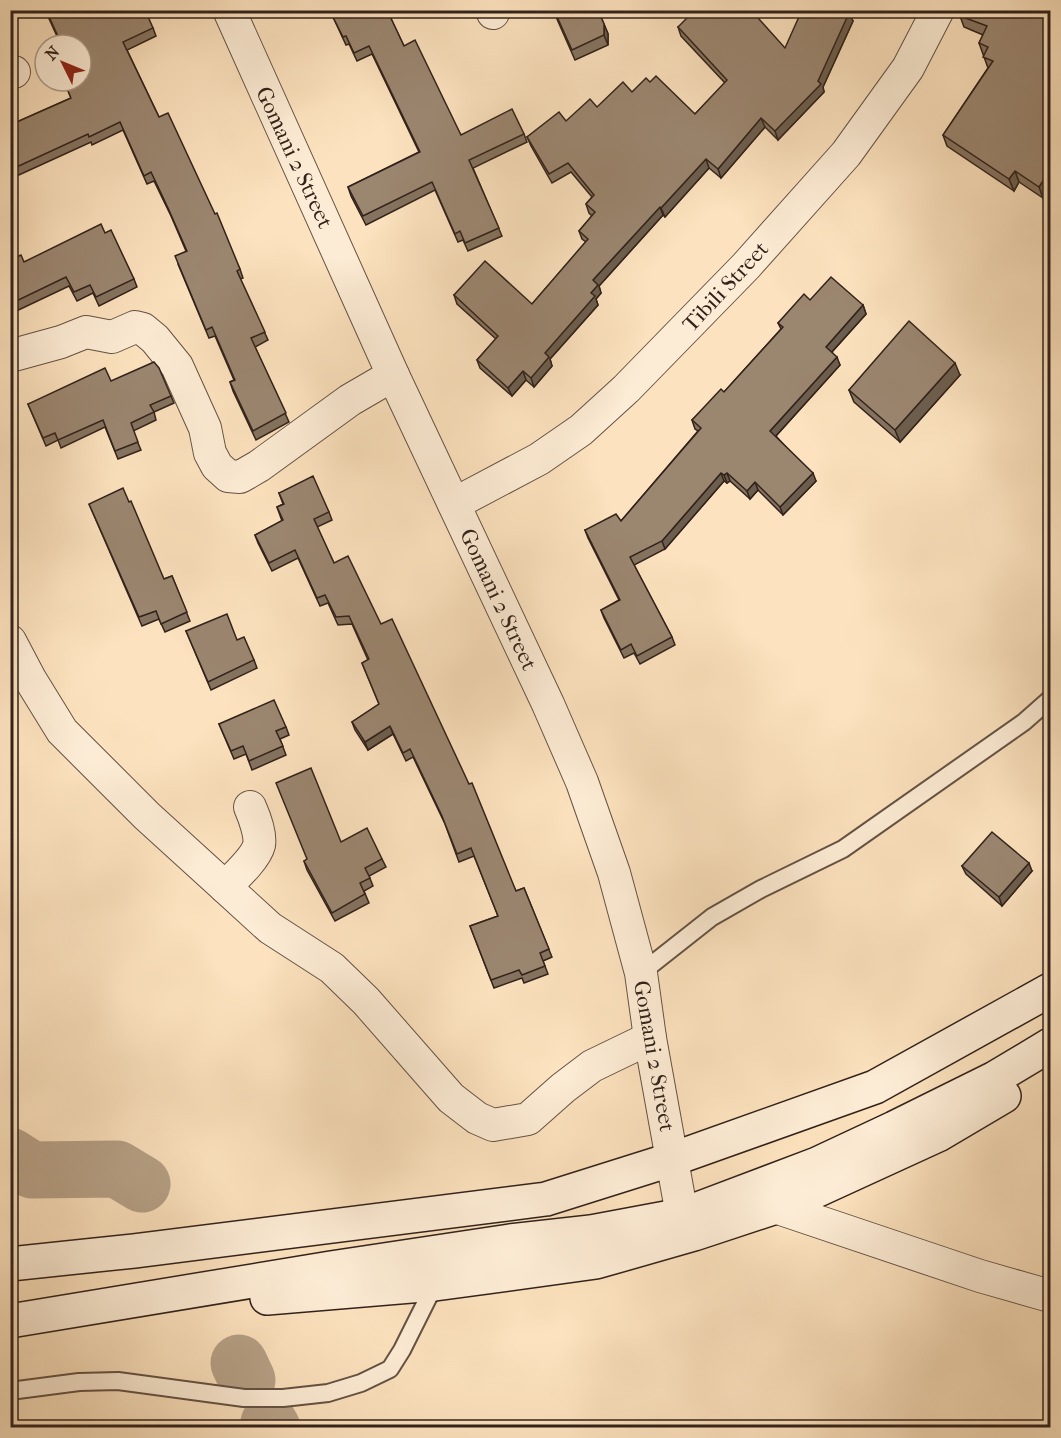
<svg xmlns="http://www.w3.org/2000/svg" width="1061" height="1438" viewBox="0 0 1061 1438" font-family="'IM FELL French Canon',serif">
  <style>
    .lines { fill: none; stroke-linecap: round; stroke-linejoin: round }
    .river { stroke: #b7a187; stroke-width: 57 }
    .service-casing { stroke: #645244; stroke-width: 20 }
    .minor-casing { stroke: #645244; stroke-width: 34 }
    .secondary-casing { stroke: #32221b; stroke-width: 36 }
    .service { stroke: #fdecd5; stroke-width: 16 }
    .minor { stroke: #fdecd5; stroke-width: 32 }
    .secondary { stroke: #fdecd5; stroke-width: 33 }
    .wall { fill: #857360; stroke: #32221b; stroke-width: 1.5 }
    .shaded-wall { fill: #6c5e4e; stroke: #32221b; stroke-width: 1.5 }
    .building { fill: #9b8670; stroke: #32221b; stroke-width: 1.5 }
    .labels { text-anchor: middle; stroke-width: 6; stroke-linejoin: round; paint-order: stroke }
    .street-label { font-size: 22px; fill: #32221b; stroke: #fdecd5 }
  </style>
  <rect width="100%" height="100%" fill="#fce2be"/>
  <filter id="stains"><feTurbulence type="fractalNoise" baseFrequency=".00333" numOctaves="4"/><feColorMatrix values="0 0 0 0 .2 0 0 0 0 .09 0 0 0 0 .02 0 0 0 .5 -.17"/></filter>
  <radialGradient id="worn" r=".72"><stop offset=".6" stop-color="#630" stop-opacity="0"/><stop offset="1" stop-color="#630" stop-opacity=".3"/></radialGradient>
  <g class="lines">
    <g class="river">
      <path d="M10,1156L32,1170L117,1169L142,1184"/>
      <path d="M239,1363L247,1380"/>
      <path d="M269,1423L272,1428"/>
    </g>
    <g class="service-casing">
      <g id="service">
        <path d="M641,973L712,917L761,889L843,849L1024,722L1050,699"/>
        <path d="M10,1391L79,1382L118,1381L244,1398H283L328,1393L361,1383L390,1369L402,1350L435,1284"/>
      </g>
    </g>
    <g class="minor-casing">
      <g id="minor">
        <path d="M229,10L393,375L548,704L582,782L614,873L641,973L650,1038L682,1215"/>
        <path d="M492,10L493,13"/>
        <path d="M10,72H14"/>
        <path d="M10,356L61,342L86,332L112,337L135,327L143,329L155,339L177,366L205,428L210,453L217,466L228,476L240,477L259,466L350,400L393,375"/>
        <path d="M454,504L539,459L581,430L626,389L746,266L846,154L908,68L938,10"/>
        <path d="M10,641L30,679L62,731L147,816L225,887"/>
        <path d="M250,807C254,816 261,835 259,845C256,858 234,878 225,887L270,928L332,968L366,1001L451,1098L477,1118L493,1125L528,1119L563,1088L592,1066L650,1038"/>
        <path d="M775,1207L980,1276L1050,1296"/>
      </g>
    </g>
    <g class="secondary-casing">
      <g id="secondary">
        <path d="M10,1264L134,1251L546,1199L673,1159L875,1087L1050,990"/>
        <path d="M267,1298L435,1284L596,1262L694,1234L794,1201L938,1135L1004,1096"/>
        <path d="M10,1321L331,1268L510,1241L591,1232L682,1215L817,1164L894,1128L995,1078L1050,1045"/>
      </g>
    </g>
    <use href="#service" class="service"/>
    <use href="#minor" class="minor"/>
    <use href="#secondary" class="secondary"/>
  </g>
  <g class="wall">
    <path d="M45,10L153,28L156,36L127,50L159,117L240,269L243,278L240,279L268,340L255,347L289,422L256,440L233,391L230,382L234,380L215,336L209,338L178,264L186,251L171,216L154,181L147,184L123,130L92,145L91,142L10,179V125L71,98L66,86L81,81V45H61Z"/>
    <path d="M338,10H387L404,46L461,135L524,134L527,142L473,168L502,236L468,251L463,240L458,242L435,190L366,225L351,196L348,187L419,152L372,54L357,61L349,44L346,45L332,15L339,12Z"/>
    <path d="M553,10H598L608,34V45L575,60Z"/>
    <path d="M1050,13V187L1043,198L1019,182L1014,191L947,146L943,135L988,68L979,43L983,35L964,27L960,16Z"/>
    <path d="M850,15L853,21L823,87L824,92L778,140L765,127L721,178L709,168L665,217L663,215L599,286L601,293L596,299L598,305L550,359L552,366L534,387L526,380L512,396L480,368L477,360L496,339L457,304L454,295L532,304L586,242L582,239L579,231L592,216L589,213L586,204L592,197L571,172L552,183L531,146L527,137L566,121L597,107L632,92L650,82L695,114L725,83L681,36L678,27L785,48Z"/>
    <path d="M105,233L134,279L137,287L99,306L93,293L77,301L69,286L10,314V260L24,262Z"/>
    <path d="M810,300L863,305L866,314L832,352L840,365L776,436L816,481L783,515L758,490L750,499L730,481L727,483L724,481L665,549L634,565L672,637L675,645L640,664L634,653L624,658L604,618L601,610L619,600L588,538L585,530L621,521L698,431L695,429L692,420L724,392L781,329L778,323Z"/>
    <path d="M960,375L900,442L854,402L849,390Z"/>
    <path d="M111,381L171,396L174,403L154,412L156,420L133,431L141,450L118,459L105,427L61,448L58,440L46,446L28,404Z"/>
    <path d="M279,493L329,512L332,520L317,527L334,563L381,624L516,891L524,888L552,957L543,961L548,974L524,983L522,978L494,988L470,926L498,916L474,856L459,862L445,824L413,757L406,761L393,734L368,750L355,730L352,722L379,704L362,663L368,660L352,624L338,625L328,603L320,606L298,558L272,571L258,543L255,535L282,521L277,507L283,504Z"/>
    <path d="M89,504L164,579L172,576L190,621L165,632L159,619L142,626Z"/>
    <path d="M186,631L237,640L254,660L257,668L211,690Z"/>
    <path d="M219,724L286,727L289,735L280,739L286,755L252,770L246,754L234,759Z"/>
    <path d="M341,842L382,859L386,867L369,876L373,886L364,891L369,903L335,921L307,870L304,861Z"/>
    <path d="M962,866L1032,871L1002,906L966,874Z"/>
  </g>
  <g class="shaded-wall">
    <path d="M845,10H852L850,15L853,21L823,87L824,92L778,140L775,131L818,81Z"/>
    <path d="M604,24L608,34V45L604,35Z"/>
    <path d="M761,118L765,127L721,178L718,169Z"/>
    <path d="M706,159L709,168L665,217L661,208Z"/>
    <path d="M1050,170V187L1043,198L1039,187Z"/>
    <path d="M1015,171L1019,182L1014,191L1009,179Z"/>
    <path d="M660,207L663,215L599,286L601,293L596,299L598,305L550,359L552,366L534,387L531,378L545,353L591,293L593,280Z"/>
    <path d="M863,305L866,314L829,355L826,347Z"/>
    <path d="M837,357L840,365L773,439L770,431Z"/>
    <path d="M955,363L960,375L900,442L895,430Z"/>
    <path d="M523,371L526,380L512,396L508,388Z"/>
    <path d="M721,473L724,481L665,549L662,541Z"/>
    <path d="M727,473L730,481L727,483L724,475Z"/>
    <path d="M813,473L816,481L783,515L780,507Z"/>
    <path d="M755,482L758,490L750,499L747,491Z"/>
    <path d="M390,726L393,734L368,750L365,742Z"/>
    <path d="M1029,863L1032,871L1002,906L999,897Z"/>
  </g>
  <g class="building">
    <path d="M46,10H145L153,28L123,42L159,117L168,113L215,214L217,213L240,269L237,271L265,332L251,338L286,413L253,431L230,382L235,380L212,327L206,330L175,256L187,251L168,208L151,172L144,176L120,122L89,137L88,134L10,170V125L71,98L66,86L76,81H81V45H62Z"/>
    <path d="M339,10H387L404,46L415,40L461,135L512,109L524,134L469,160L499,228L465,243L460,231L455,234L432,182L363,216L348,187L420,152L369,46L354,53L346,36L343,37L332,15L340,12Z"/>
    <path d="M554,10H598L604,24V35L572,50Z"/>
    <path d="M695,10H751L785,48L802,10H845L849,13L818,81L821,84L775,131L761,118L718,169L706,159L661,208L660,207L593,280L598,285L591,293L595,296L545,353L549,357L531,378L523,371L508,388L477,360L498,336L454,295L485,261L532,304L588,239L579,231L595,212L586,204L594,195L568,163L549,174L527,137L559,112L566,121L590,99L597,107L623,82L632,92L646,78L650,82L656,76L695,114L727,80L678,27Z"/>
    <path d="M962,10H1045L1050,13V29L1048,34L1050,35V171V170L1039,187L1015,171L1009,179L943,135L993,61L983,57L988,47L979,43L987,26L960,16Z"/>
    <path d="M101,224L105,233L111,230L134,279L96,297L90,285L74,292L66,277L10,304V260L21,255L24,262Z"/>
    <path d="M831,277L863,305L826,347L837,357L770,431L813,473L780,507L755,482L747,491L727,473L724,475L721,473L662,541L630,557L672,637L637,656L631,644L621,650L601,610L620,600L585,530L616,514L621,521L701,428L692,420L721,389L724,392L783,327L778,323L804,294L810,300Z"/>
    <path d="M909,321L955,363L895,430L849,390Z"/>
    <path d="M154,362L159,368L171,396L150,405L154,412L131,423L138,442L115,451L103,420L58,440L55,433L43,438L28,404L105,368L111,381Z"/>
    <path d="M313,476L329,512L314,519L334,563L348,556L381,624L392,619L469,784L472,783L516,891L524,888L549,949L540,953L545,966L522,975L519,970L491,980L470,926L498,916L471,848L457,854L442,816L410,749L403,753L390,726L365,742L352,722L379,704L362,663L369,659L349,616L336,617L325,595L317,598L295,550L269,563L255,535L283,520L277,507L284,504L279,493Z"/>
    <path d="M123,488L129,502L131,501L164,579L172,576L187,612L161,624L156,611L139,617L89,504Z"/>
    <path d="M227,614L237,640L244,637L254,660L208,682L186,631Z"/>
    <path d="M274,700L286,727L276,731L283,746L249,761L243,746L231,751L219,724Z"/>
    <path d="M311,768L341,842L367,828L382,859L365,868L370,878L360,883L365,894L332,913L304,861L307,859L276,783Z"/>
    <path d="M992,832L1029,863L999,897L962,866Z"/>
  </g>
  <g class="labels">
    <g class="street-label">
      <text transform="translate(295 157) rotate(65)" y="8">Gomani 2 Street</text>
      <text transform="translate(725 286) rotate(-47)" y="8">Tibili Street</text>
      <text transform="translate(499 599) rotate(65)" y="8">Gomani 2 Street</text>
      <text transform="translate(655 1056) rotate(80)" y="8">Gomani 2 Street</text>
    </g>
  </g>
  <rect width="1061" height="1438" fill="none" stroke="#fce2be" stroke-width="36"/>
  <rect x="12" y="12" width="1037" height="1414" fill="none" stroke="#32221b" stroke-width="3"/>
  <rect x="18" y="18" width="1025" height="1402" fill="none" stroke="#32221b" stroke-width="1.5"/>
  <g transform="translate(63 63) rotate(313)"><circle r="28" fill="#fdecd5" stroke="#ac9b8b" stroke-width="1.5"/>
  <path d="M0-4.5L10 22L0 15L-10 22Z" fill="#8f2418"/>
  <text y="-9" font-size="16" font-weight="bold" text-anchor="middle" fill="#32221b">N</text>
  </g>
  <rect width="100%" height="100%" filter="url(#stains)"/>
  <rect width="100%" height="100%" fill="url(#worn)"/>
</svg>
